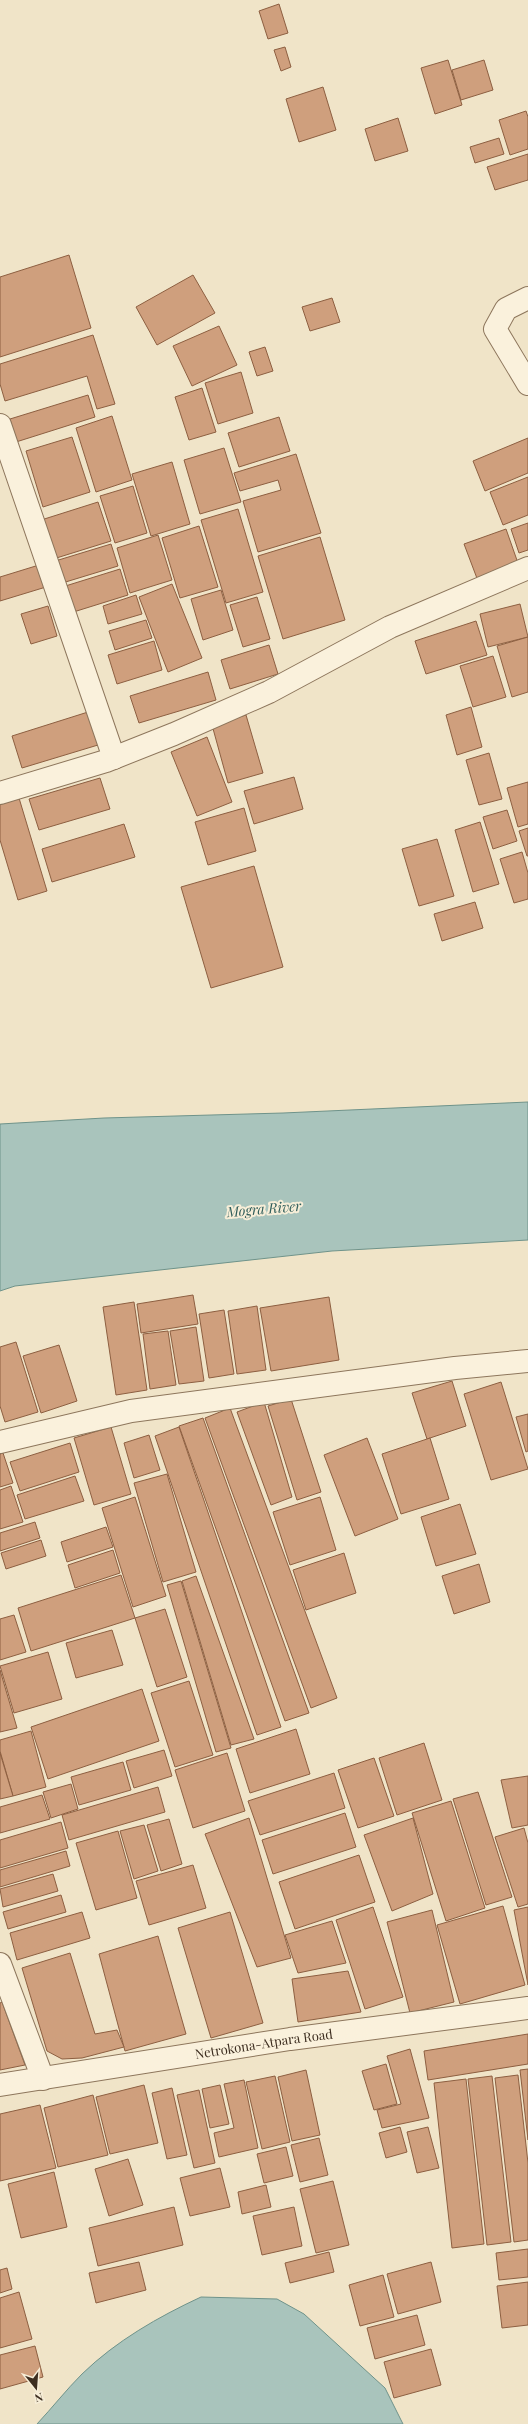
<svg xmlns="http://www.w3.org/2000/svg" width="528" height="2424" viewBox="0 0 528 2424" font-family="'Playfair Display',serif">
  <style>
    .water { fill: #a9c4bc; stroke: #6f938a }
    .building { fill: #cf9f7d; stroke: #8d5f41 }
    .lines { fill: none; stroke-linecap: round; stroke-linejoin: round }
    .minor-casing { stroke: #8d765c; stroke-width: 24 }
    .tertiary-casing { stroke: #8d765c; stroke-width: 24 }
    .minor { stroke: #faf1dc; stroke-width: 22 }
    .tertiary { stroke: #faf1dc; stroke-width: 22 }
    .labels { text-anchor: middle; stroke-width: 4; stroke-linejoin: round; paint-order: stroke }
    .street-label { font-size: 13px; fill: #3d2e20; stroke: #f7eed8 }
    .water-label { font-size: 14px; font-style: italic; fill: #2f5d5a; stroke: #f7eed8 }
  </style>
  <rect width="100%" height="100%" fill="#f0e4c8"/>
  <g class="water">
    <path d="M528,1102V1240L332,1251L15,1286L0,1291V1124L104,1118L283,1113Z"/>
    <path d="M201,2297L277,2299L304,2314L385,2388L403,2424H37C52,2408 66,2390 82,2374C116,2341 158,2317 201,2297Z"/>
  </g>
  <g class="building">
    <path d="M279,4L288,33L268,39L259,11Z"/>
    <path d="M285,47L291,67L281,71L274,50Z"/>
    <path d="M448,60L462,105L435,114L421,68Z"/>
    <path d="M484,60L493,90L461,100L452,70Z"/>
    <path d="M323,87L336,130L299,142L286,99Z"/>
    <path d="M526,111L528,117V149L510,155L499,120Z"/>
    <path d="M398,118L408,151L375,161L365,129Z"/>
    <path d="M499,138L504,154L475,163L470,147Z"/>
    <path d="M528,154V180L495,190L487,167Z"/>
    <path d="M69,255L91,328L0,357V277Z"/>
    <path d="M193,275L215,313L157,345L136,307Z"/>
    <path d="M332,298L340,322L310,331L302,307Z"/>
    <path d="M219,326L237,365L192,386L173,346Z"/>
    <path d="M93,335L115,404L97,409L87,376L5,401L0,384V364Z"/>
    <path d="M265,347L273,371L257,376L249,352Z"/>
    <path d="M241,372L253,413L218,424L205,383Z"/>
    <path d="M202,388L216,432L189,440L175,397Z"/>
    <path d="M88,395L95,417L16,442L10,419Z"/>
    <path d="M112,416L132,480L96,492L76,428Z"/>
    <path d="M279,417L290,451L239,467L228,433Z"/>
    <path d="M72,437L90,492L43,507L26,451Z"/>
    <path d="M528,438V473L485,491L473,461Z"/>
    <path d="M224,448L241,502L200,514L184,460Z"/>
    <path d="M296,454L321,533L258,552L243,501L281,490L278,480L240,491L234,473Z"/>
    <path d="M172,462L190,524L151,536L132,474Z"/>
    <path d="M528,477V515L503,525L490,492Z"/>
    <path d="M133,486L147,533L115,543L100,496Z"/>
    <path d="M98,502L111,541L50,560L38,521Z"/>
    <path d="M238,509L263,592L226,603L201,520Z"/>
    <path d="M528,523V550L519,553L511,529Z"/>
    <path d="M199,526L218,587L180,598L162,538Z"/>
    <path d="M506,529L519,566L478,581L464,544Z"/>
    <path d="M158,535L172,580L130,593L117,548Z"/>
    <path d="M320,537L345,620L283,639L258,556Z"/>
    <path d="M111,544L118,566L59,584L52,562Z"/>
    <path d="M39,565L46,587L0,601V577Z"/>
    <path d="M120,569L128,595L67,614L59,588Z"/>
    <path d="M172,584L202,658L168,672L139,597Z"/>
    <path d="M221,590L233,630L203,640L191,599Z"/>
    <path d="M136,595L142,614L108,624L103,606Z"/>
    <path d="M257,597L270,639L243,647L230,605Z"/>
    <path d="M520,604L528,637L488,647L480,614Z"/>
    <path d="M48,606L57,636L31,644L21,614Z"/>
    <path d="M146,620L152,638L115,650L109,631Z"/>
    <path d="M476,621L487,655L426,674L415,641Z"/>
    <path d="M528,637V692L512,697L497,646Z"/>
    <path d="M154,641L162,670L117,684L108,655Z"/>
    <path d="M269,645L278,674L230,689L221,660Z"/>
    <path d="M493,656L506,697L473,707L460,666Z"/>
    <path d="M208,672L216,700L139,723L130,696Z"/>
    <path d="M471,707L482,747L457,755L446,715Z"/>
    <path d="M88,712L98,745L22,768L12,736Z"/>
    <path d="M246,715L263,773L228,783L212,725Z"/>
    <path d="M207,737L232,802L197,816L171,752Z"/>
    <path d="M489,753L502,799L479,805L466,760Z"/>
    <path d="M294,777L303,809L254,824L244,791Z"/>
    <path d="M100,778L110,809L39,830L29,799Z"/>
    <path d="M528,782V824L518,827L507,788Z"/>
    <path d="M19,798L47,891L18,900L0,840V804Z"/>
    <path d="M244,808L256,851L208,865L195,822Z"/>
    <path d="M507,810L517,841L493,849L483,817Z"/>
    <path d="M480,822L499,884L473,892L455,830Z"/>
    <path d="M124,824L135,857L52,882L42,849Z"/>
    <path d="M528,828V856H527L519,831Z"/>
    <path d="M437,839L454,896L419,906L402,849Z"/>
    <path d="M522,852L528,873V899L514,903L500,859Z"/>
    <path d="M254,866L283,967L211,988L181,887Z"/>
    <path d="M475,902L483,928L442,941L434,914Z"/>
    <path d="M193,1295L198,1324L141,1333L137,1304Z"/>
    <path d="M329,1297L339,1360L271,1371L260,1308Z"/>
    <path d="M134,1302L147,1390L116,1395L103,1307Z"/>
    <path d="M257,1306L266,1370L237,1374L228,1311Z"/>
    <path d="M224,1310L234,1374L209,1378L199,1314Z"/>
    <path d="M196,1327L204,1381L179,1384L170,1331Z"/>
    <path d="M168,1331L176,1385L150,1389L143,1334Z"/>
    <path d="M16,1342L38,1412L5,1422L0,1406V1347Z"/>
    <path d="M59,1345L77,1401L41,1413L23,1356Z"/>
    <path d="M452,1381L466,1426L427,1439L412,1393Z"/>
    <path d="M501,1382L528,1469L491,1480L464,1394Z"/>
    <path d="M291,1399L321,1492L297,1500L268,1406Z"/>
    <path d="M264,1402L292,1497L271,1505L237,1412Z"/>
    <path d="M230,1408L337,1698L311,1708L205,1418Z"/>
    <path d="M528,1414V1451L526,1452L516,1417Z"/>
    <path d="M203,1418L309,1713L285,1721L179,1426Z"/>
    <path d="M111,1427L131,1494L94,1505L74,1438Z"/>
    <path d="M179,1427L281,1727L257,1735L155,1436Z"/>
    <path d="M149,1435L160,1470L134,1478L124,1443Z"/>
    <path d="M367,1438L398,1519L355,1536L324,1455Z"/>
    <path d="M430,1438L449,1499L401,1514L382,1454Z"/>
    <path d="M70,1443L79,1472L20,1491L10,1462Z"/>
    <path d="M3,1453L13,1483L0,1487V1454Z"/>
    <path d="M167,1474L196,1572L163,1582L134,1483Z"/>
    <path d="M75,1476L84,1501L25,1519L17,1495Z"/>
    <path d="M11,1486L23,1522L0,1529V1490Z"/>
    <path d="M135,1497L166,1596L133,1607L102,1508Z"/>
    <path d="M320,1497L336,1550L290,1565L273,1512Z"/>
    <path d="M460,1504L476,1554L436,1566L421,1517Z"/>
    <path d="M35,1522L40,1538L0,1551V1533Z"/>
    <path d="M106,1527L113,1547L67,1562L61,1542Z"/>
    <path d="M41,1540L46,1556L6,1569L1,1553Z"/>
    <path d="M113,1550L120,1573L75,1588L68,1565Z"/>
    <path d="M344,1553L356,1593L306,1610L293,1570Z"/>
    <path d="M479,1564L490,1602L454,1614L442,1576Z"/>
    <path d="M121,1575L135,1618L31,1651L18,1608Z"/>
    <path d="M196,1576L254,1739L231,1745L182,1581Z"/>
    <path d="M181,1581L231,1748L216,1752L167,1585Z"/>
    <path d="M165,1609L187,1677L157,1687L135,1618Z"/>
    <path d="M14,1615L26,1652L0,1660V1619Z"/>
    <path d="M112,1630L123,1665L76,1678L66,1643Z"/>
    <path d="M48,1652L62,1699L14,1713L0,1666Z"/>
    <path d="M0,1670L17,1728L0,1732Z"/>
    <path d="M189,1681L213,1755L175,1767L151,1693Z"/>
    <path d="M142,1689L159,1741L48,1779L31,1727Z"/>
    <path d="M296,1729L310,1774L250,1793L236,1749Z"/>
    <path d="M31,1731L46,1787L13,1796L0,1751V1740Z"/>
    <path d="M424,1743L442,1800L397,1815L379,1758Z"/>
    <path d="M164,1750L172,1776L134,1788L126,1761Z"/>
    <path d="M0,1753L13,1796L0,1799Z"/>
    <path d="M227,1753L245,1811L193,1828L175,1770Z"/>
    <path d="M374,1758L394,1816L358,1828L338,1770Z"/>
    <path d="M123,1762L131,1790L79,1805L71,1777Z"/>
    <path d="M334,1773L345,1808L260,1835L248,1801Z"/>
    <path d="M528,1776V1825L512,1828L501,1780Z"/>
    <path d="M71,1784L78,1809L51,1818L43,1792Z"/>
    <path d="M158,1787L165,1812L69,1840L62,1815Z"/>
    <path d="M478,1792L512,1897L486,1905L453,1799Z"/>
    <path d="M42,1795L50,1819L0,1833V1807Z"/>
    <path d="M451,1801L485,1908L446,1921L412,1813Z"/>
    <path d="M345,1813L356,1847L273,1874L262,1840Z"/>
    <path d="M249,1818L291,1958L257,1967L205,1834Z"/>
    <path d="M413,1818L433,1894L392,1911L364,1835Z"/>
    <path d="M169,1819L182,1864L161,1871L147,1825Z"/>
    <path d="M61,1822L68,1848L0,1868V1840Z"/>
    <path d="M144,1825L158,1871L134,1879L120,1831Z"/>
    <path d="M524,1828L528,1843V1904L518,1907L495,1837Z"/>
    <path d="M118,1831L137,1898L96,1910L76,1843Z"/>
    <path d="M66,1851L70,1866L0,1887V1870Z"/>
    <path d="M359,1855L375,1902L295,1929L279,1882Z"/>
    <path d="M193,1865L206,1908L149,1925L136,1881Z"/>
    <path d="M53,1874L58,1891L3,1907L0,1889Z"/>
    <path d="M61,1895L66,1912L8,1929L3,1912Z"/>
    <path d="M503,1906L525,1985L460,2004L437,1925Z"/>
    <path d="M373,1907L403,1997L365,2009L336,1920Z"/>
    <path d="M528,1907V1985L514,1910Z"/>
    <path d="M432,1910L454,2002L410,2013L387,1922Z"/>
    <path d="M82,1912L90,1938L17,1960L10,1933Z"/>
    <path d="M230,1912L263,2023L211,2038L178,1928Z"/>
    <path d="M332,1921L346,1963L298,1973L285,1935Z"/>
    <path d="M158,1936L186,2034L125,2051L99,1954Z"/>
    <path d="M70,1953L95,2034L117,2030L124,2047L82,2058L62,2059L47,2051L22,1968Z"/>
    <path d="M348,1971L361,2012L298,2022L292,1979Z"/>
    <path d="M2,2002L25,2065L0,2070V2003Z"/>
    <path d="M528,2034V2064L428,2080L424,2051Z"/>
    <path d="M410,2049L429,2118L382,2128L377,2110L401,2104L387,2056Z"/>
    <path d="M386,2064L397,2104L374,2110L362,2071Z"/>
    <path d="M528,2069V2140L520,2070Z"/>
    <path d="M306,2070L320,2135L292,2141L278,2077Z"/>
    <path d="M518,2075L528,2163V2240L514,2242L495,2078Z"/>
    <path d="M275,2076L290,2142L262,2149L246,2082Z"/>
    <path d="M492,2076L511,2242L487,2245L468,2079Z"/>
    <path d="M466,2079L484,2244L452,2248L434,2083Z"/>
    <path d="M244,2080L258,2148L219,2157L214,2133L234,2128L224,2084Z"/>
    <path d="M144,2085L158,2143L110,2154L96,2097Z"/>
    <path d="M220,2085L229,2124L210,2128L202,2089Z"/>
    <path d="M172,2088L187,2155L167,2159L152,2093Z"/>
    <path d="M199,2090L215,2163L194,2168L177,2095Z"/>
    <path d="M93,2095L108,2155L58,2167L44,2108Z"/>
    <path d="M40,2105L56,2168L0,2181V2114Z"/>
    <path d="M400,2127L407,2152L386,2158L379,2133Z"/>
    <path d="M428,2127L439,2168L417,2173L407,2132Z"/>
    <path d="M319,2138L328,2175L300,2182L291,2145Z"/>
    <path d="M286,2147L293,2176L264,2183L257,2154Z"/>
    <path d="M128,2159L143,2205L109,2216L95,2169Z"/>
    <path d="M220,2168L230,2207L190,2216L180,2178Z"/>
    <path d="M54,2172L67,2227L21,2238L8,2184Z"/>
    <path d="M333,2181L349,2245L316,2253L300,2189Z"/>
    <path d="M266,2185L271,2207L242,2214L238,2192Z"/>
    <path d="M174,2207L183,2245L98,2266L89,2228Z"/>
    <path d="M294,2207L302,2246L262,2255L253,2216Z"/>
    <path d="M528,2249V2277L499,2280L496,2253Z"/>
    <path d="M329,2252L334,2272L290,2283L285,2263Z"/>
    <path d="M139,2262L146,2290L96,2303L89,2273Z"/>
    <path d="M431,2262L441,2302L398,2314L387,2274Z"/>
    <path d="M7,2268L12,2289L0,2293V2270Z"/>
    <path d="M383,2275L394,2317L360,2326L349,2285Z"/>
    <path d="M528,2282V2325L502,2328L497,2286Z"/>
    <path d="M19,2292L32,2339L0,2348V2298Z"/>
    <path d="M417,2315L425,2345L375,2359L367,2328Z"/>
    <path d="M35,2346L43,2377L0,2389V2355Z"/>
    <path d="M431,2349L441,2385L394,2398L384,2362Z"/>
  </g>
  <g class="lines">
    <g class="minor-casing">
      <g id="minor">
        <path d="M0,425L114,758"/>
        <path d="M0,1964L43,2079"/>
      </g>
    </g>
    <g class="tertiary-casing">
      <g id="tertiary">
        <path d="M528,298L506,309L495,329L528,384"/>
        <path d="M0,793L106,761L174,734L269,692L390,627L528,568"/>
        <path d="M0,1442L131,1411L455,1368L528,1361"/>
        <path id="s1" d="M0,2085L290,2039L528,2008"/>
      </g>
    </g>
    <use href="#minor" class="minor"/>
    <use href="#tertiary" class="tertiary"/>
  </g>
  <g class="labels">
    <g class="street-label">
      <text dy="5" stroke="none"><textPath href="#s1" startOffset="267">Netrokona-Atpara Road</textPath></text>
    </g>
    <g class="water-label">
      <text transform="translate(264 1209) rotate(-5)" y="5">Mogra River</text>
    </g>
  </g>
  <g transform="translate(36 2388) rotate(163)" stroke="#f7eed8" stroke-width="3" paint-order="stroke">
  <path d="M0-3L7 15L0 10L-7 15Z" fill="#3d2e20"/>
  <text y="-6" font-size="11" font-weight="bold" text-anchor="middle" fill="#3d2e20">N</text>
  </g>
</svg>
